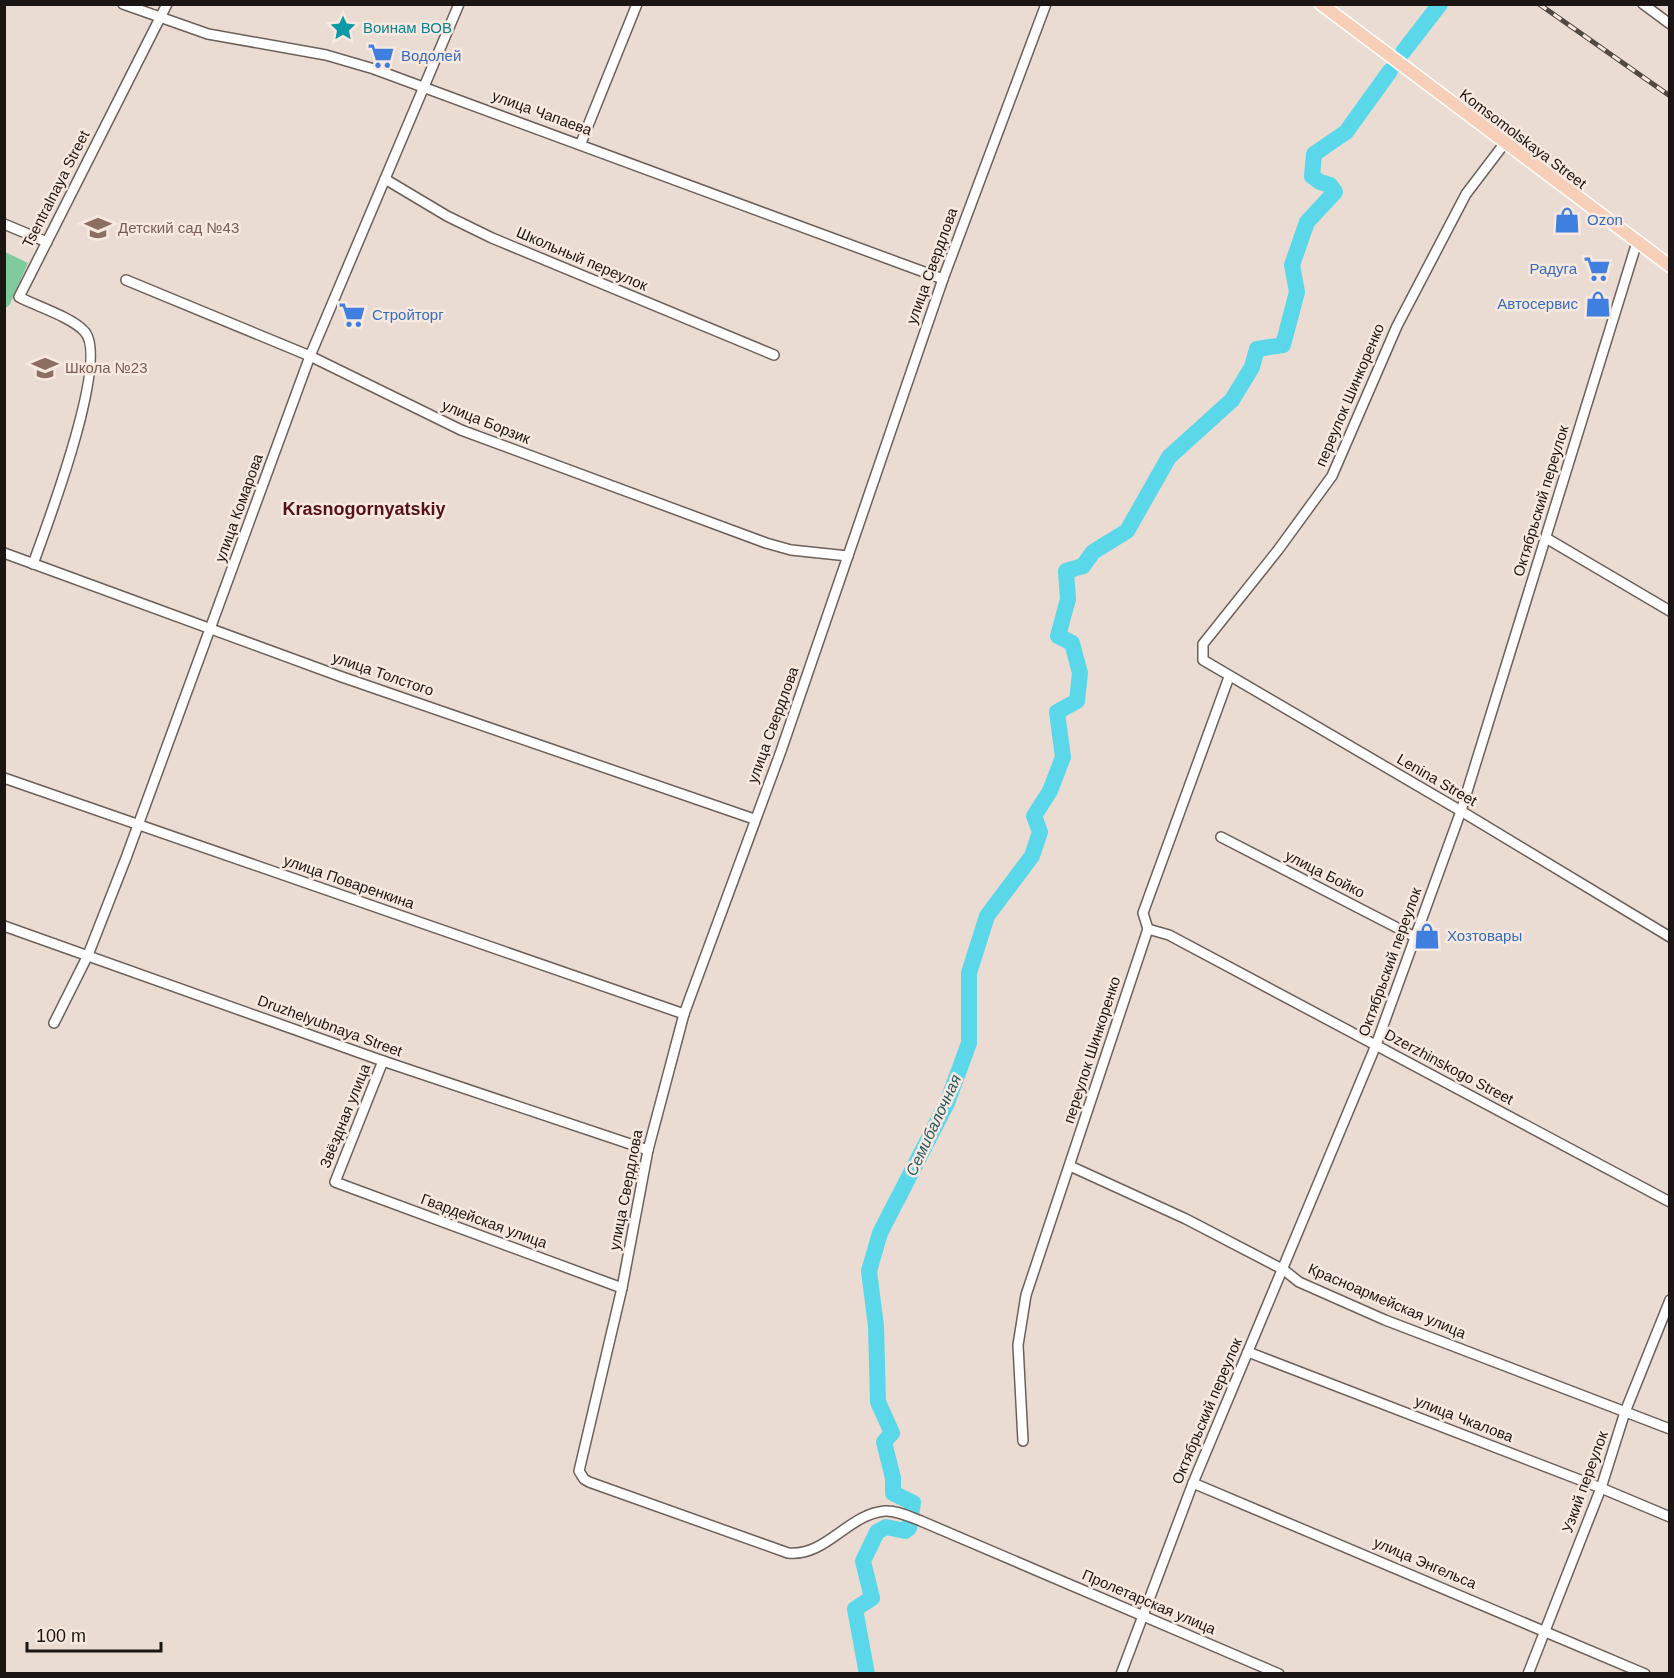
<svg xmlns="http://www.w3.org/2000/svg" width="1674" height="1678" viewBox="0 0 1674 1678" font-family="Arial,sans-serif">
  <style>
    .green { fill: #7ecb9e }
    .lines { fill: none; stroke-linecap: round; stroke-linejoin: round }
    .river { stroke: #5ad8e9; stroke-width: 16 }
    .minor-casing { stroke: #6c6058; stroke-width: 12 }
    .major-casing { stroke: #fff; stroke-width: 15 }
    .minor { stroke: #fff; stroke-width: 9 }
    .major { stroke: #f7ceb7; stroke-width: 12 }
    .rail-casing { stroke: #4f4843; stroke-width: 5 }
    .rail { stroke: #f7e9e0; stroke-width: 3; stroke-dasharray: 9; stroke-linecap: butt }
    .labels { text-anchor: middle; stroke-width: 5; stroke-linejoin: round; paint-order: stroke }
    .culture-label { font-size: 15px; fill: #0d838f; stroke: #f7e9e0; text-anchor: start }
    .shop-label { font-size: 15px; fill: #366cbe; stroke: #f7e9e0; text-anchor: start }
    .street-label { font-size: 15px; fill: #1b1613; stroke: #f7e9e0 }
    .education-label { font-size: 15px; fill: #785e54; stroke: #f7e9e0; text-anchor: start }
    .water-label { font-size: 16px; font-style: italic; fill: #265b62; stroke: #f7e9e0 }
    .quarter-label { font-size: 18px; font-weight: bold; fill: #561019; stroke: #f7e9e0 }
  </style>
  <rect width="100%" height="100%" fill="#eadcd3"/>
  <path class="green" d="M5,252L28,263L10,304L5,309Z"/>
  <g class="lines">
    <g class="river">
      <path d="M1403,52L1440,4"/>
      <path d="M867,1674L855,1609L872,1598L863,1561L877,1532L886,1527L905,1531L909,1528L913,1503L893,1493V1478L884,1442L892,1433L878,1402L876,1326L869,1271L880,1233L947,1103L969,1043V973L987,916L1032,856L1040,832L1034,816L1050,791L1063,757L1057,712L1077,701L1080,673L1072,643L1058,636L1068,599L1066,571L1083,566L1093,552L1127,531L1169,457L1232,400L1252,367L1257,349L1283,345L1297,292L1292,265L1307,222L1335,192L1330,185L1320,182L1312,176L1314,154L1346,132L1390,71"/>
    </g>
    <g class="minor-casing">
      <g id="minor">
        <path d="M123,4L208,34L326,55L374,69L943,279"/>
        <path d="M1046,4L943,279L781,751L684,1014L648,1150L622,1288L579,1471L584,1479L589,1482L788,1553C826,1557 848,1514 885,1511C896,1510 910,1517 921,1521L1279,1674"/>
        <path d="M1643,4L1670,24"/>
        <path d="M581,143L637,4"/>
        <path d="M1504,144L1466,194L1397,326L1332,476L1278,550L1203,644V660L1461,811L1670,937"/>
        <path d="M385,179L447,216L492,238L774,355"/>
        <path d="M4,224L47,242"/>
        <path d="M126,280L310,356L461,430L766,543L791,550L848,556"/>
        <path d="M1546,538L1670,611"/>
        <path d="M4,553L342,677L754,819"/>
        <path d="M33,564C46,528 111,357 84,331C71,317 36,306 19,297L167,4"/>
        <path d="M4,778L684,1014"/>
        <path d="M1221,837L1415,937"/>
        <path d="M4,926L383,1061L648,1150"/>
        <path d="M1148,929L1169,935L1670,1202"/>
        <path d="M54,1023L88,955L126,858L310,356L459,4"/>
        <path d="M383,1061L335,1182L622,1288"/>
        <path d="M1070,1166L1186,1219L1284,1270L1299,1282L1385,1320L1670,1429"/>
        <path d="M1248,1352L1601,1488L1670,1517"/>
        <path d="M1023,1441L1018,1345L1026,1295L1148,929L1143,913L1229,677"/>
        <path d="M1193,1483L1645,1674"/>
        <path d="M1121,1674L1193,1483L1376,1045L1461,811L1637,242"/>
        <path d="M1528,1674L1601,1488L1625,1412L1670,1300"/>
      </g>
    </g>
    <g class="major-casing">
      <path id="major" d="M1321,4L1670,266"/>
    </g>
    <use href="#minor" class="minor"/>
    <use href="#major" class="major"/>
    <g class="rail-casing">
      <path id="rail" d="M1539,4L1670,96"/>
    </g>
    <use href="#rail" class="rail"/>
  </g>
  <defs>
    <g id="sight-bare" transform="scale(2.07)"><path d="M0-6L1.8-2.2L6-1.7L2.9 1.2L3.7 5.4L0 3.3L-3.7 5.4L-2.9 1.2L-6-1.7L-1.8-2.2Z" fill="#0f9aa8" stroke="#f7e9e0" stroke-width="2.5" paint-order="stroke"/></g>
    <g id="supermarket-bare" transform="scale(2.07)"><path d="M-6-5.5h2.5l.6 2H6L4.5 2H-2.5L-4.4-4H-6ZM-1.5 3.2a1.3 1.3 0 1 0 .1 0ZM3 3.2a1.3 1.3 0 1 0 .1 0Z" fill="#3f7fe0" stroke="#f7e9e0" stroke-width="2.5" paint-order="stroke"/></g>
    <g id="shop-bare" transform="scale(2.07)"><path d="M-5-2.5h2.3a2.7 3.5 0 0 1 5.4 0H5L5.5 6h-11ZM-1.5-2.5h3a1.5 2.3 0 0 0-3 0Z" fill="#3f7fe0" stroke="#f7e9e0" stroke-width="2.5" paint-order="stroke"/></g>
    <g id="school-bare" transform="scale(2.07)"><path d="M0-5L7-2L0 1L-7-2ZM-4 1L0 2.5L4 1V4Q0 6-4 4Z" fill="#8d6e63" stroke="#f7e9e0" stroke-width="2.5" paint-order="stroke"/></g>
  </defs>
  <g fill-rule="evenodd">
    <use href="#sight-bare" x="343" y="28"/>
    <use href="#supermarket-bare" x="381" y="56"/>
    <use href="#shop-bare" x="1567" y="220"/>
    <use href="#school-bare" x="98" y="228"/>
    <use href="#supermarket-bare" x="1597" y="269"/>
    <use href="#shop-bare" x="1598" y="304"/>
    <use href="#supermarket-bare" x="352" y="315"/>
    <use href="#school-bare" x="45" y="368"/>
    <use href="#shop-bare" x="1427" y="936"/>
  </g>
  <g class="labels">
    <g class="culture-label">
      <text x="363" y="33">Воинам ВОВ</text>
    </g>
    <g class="shop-label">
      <text x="401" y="61">Водолей</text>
      <text x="1587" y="225">Ozon</text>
      <text x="1577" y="274" text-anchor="end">Радуга</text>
      <text x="1578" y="309" text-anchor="end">Автосервис</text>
      <text x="372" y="320">Стройторг</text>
      <text x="1447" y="941">Хозтовары</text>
    </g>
    <g class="street-label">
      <text transform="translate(542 113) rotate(20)" y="5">улица Чапаева</text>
      <text transform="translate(1523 139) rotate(37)" y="5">Komsomolskaya Street</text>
      <text transform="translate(56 189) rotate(-63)" y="5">Tsentralnaya Street</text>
      <text transform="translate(582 259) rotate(23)" y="5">Школьный переулок</text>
      <text transform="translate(932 266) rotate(-70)" y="5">улица Свердлова</text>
      <text transform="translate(1350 395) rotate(-67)" y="5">переулок Шинкоренко</text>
      <text transform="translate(486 422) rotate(22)" y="5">улица Борзик</text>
      <text transform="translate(1541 501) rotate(-73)" y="5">Октябрьский переулок</text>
      <text transform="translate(239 508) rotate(-70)" y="5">улица Комарова</text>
      <text transform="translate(383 674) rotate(19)" y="5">улица Толстого</text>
      <text transform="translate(773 725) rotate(-70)" y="5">улица Свердлова</text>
      <text transform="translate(1437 780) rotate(30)" y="5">Lenina Street</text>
      <text transform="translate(1325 874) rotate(27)" y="5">улица Бойко</text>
      <text transform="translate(349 882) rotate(19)" y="5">улица Поваренкина</text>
      <text transform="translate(1390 962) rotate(-70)" y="5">Октябрьский переулок</text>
      <text transform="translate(330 1026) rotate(20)" y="5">Druzhelyubnaya Street</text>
      <text transform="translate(1092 1050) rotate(-72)" y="5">переулок Шинкоренко</text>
      <text transform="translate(1449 1067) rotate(28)" y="5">Dzerzhinskogo Street</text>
      <text transform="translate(345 1116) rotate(-68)" y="5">Звёздная улица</text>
      <text transform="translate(626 1190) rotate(-79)" y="5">улица Свердлова</text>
      <text transform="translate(484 1221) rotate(20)" y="5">Гвардейская улица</text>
      <text transform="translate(1387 1301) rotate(23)" y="5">Красноармейская улица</text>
      <text transform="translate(1207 1411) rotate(-67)" y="5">Октябрьский переулок</text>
      <text transform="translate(1464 1419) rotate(21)" y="5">улица Чкалова</text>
      <text transform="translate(1585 1482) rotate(-70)" y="5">Узкий переулок</text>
      <text transform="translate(1425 1563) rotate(23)" y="5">улица Энгельса</text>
      <text transform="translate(1149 1602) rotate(23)" y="5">Пролетарская улица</text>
    </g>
    <g class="education-label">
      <text x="118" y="233">Детский сад №43</text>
      <text x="65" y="373">Школа №23</text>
    </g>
    <g class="water-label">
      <text transform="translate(933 1125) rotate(-65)" y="6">Семибалочная</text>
    </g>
    <g class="quarter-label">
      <text x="364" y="515">Krasnogornyatskiy</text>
    </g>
  </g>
  <rect width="1674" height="1678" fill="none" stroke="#1b1613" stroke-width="12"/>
  <path d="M27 1642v9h134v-9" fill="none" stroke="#1b1613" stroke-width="3"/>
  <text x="36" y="1642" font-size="18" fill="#1b1613" stroke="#f7e9e0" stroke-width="4.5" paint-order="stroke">100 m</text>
</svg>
